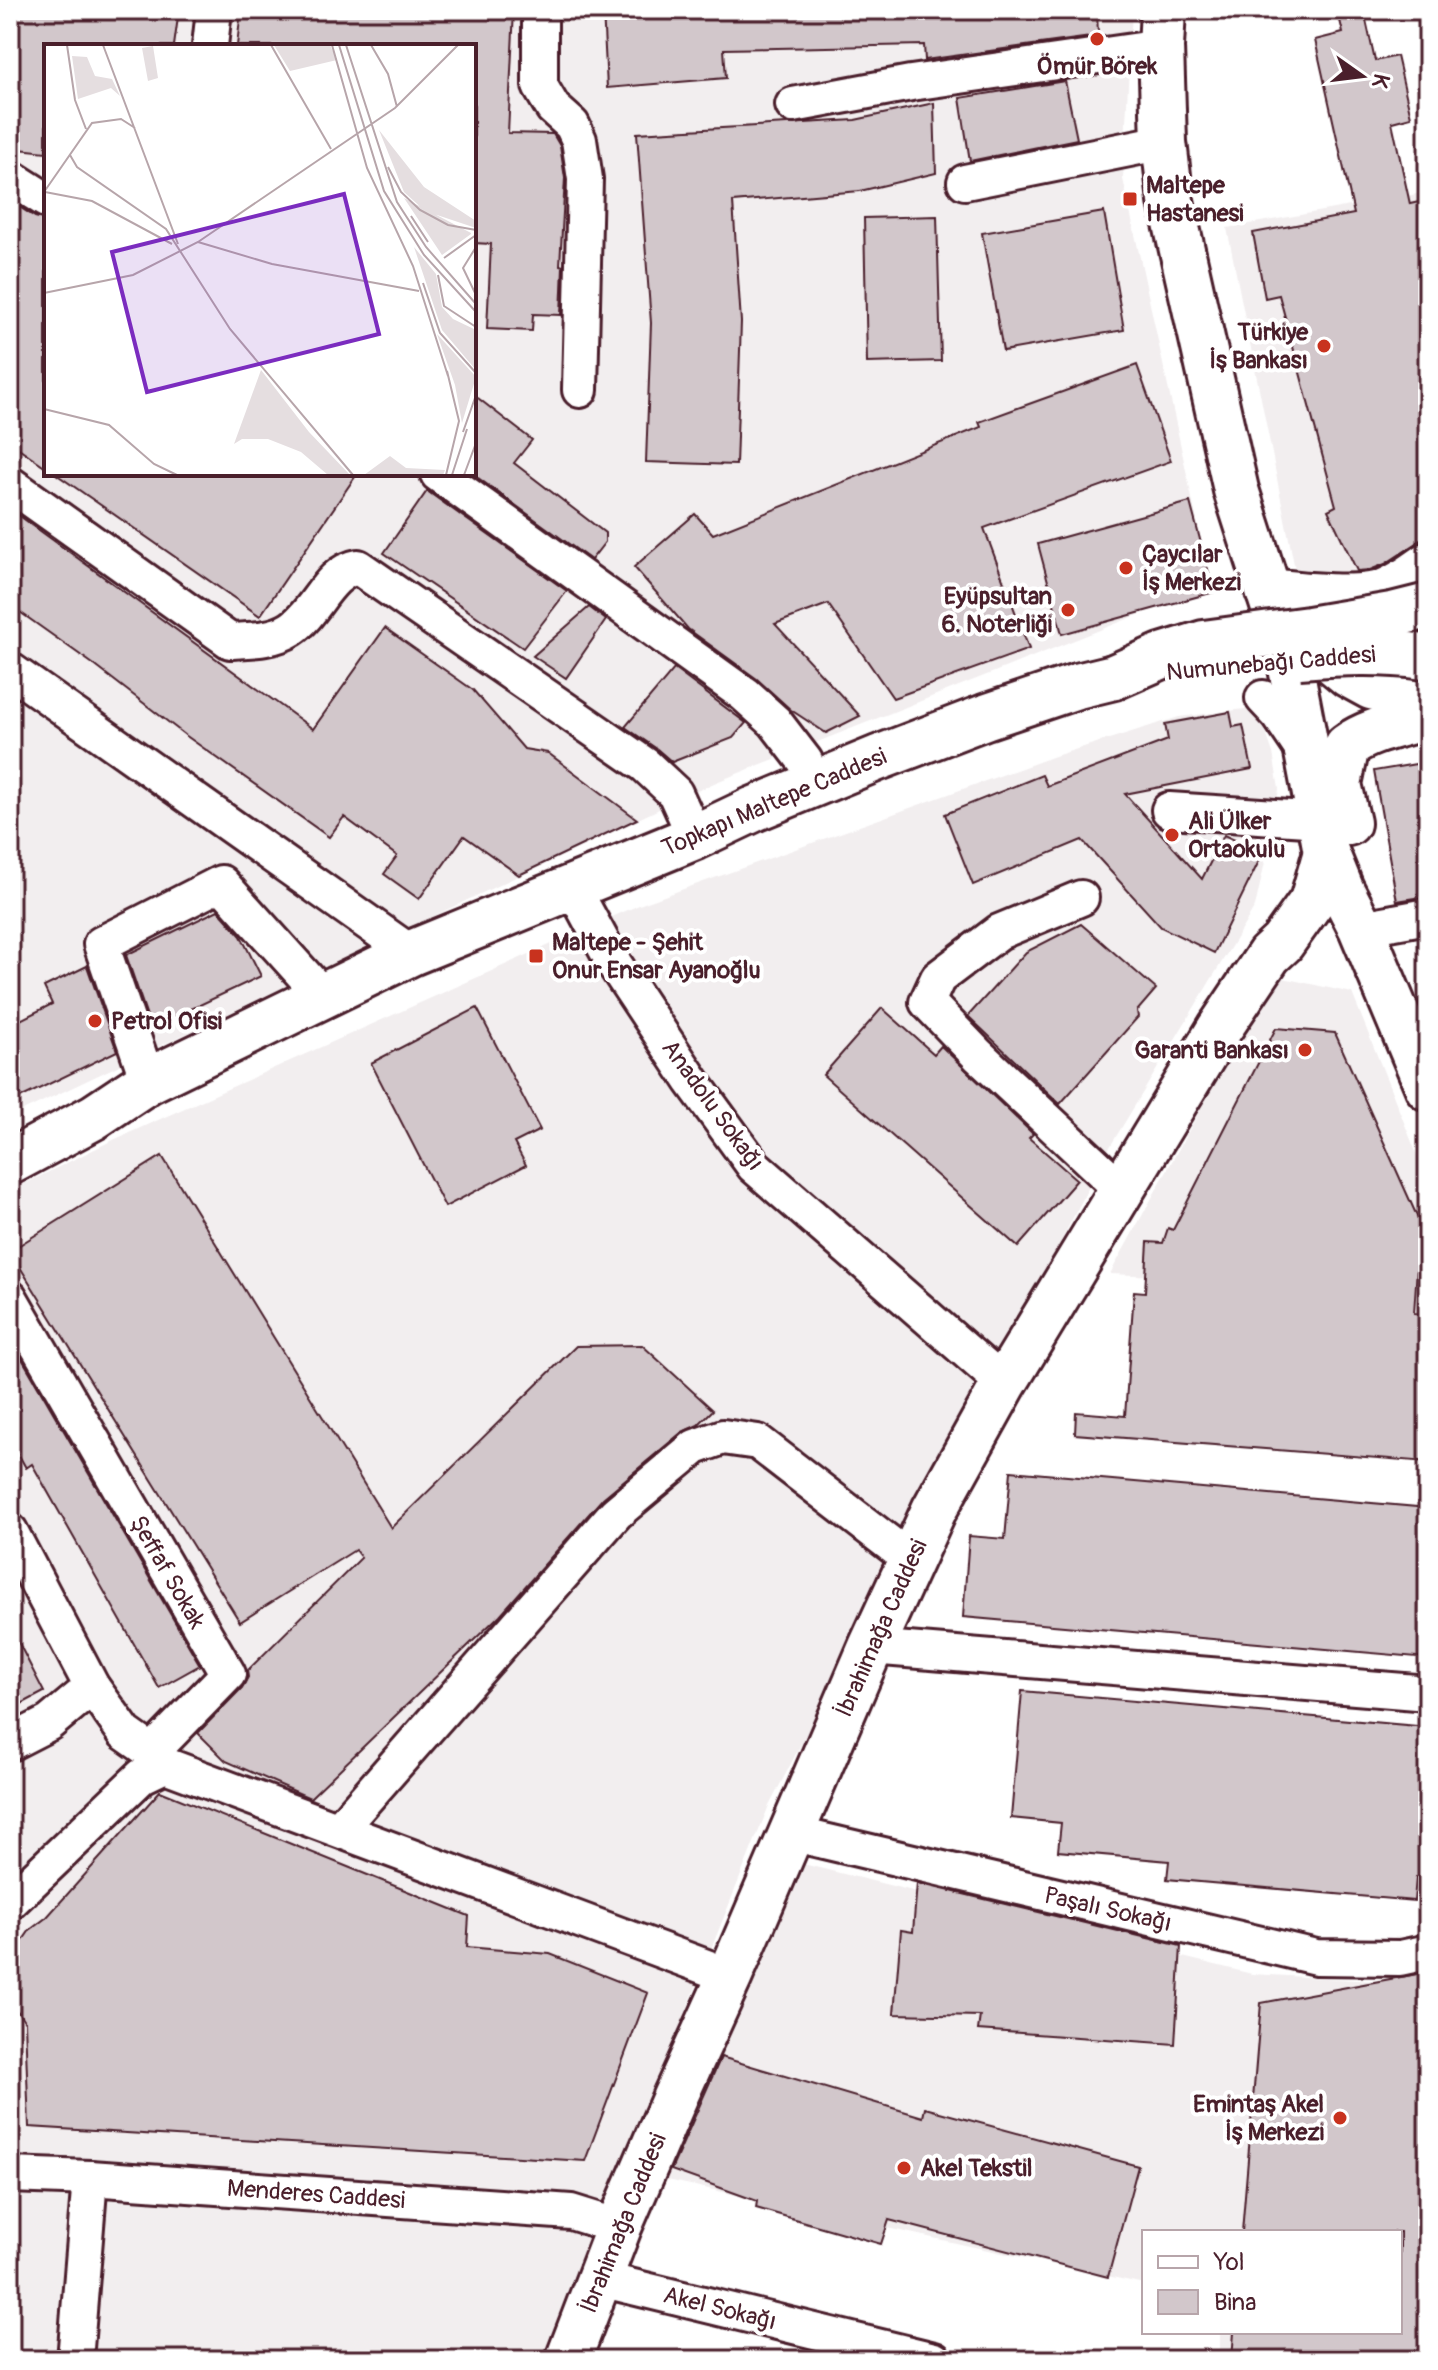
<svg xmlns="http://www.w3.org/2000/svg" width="1438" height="2370" viewBox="0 0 1438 2370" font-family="Pangolin,sans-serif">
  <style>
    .built { fill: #f2eeef; fill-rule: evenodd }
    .building { fill: #d2c7cb; stroke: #4a1f2b; stroke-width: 2 }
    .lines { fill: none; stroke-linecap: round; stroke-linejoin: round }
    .minor-casing { stroke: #4a1f2b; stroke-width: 40 }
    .major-casing { stroke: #4a1f2b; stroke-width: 50 }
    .minor { stroke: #fff; stroke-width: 34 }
    .major { stroke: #fff; stroke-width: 44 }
    .major-bridge-casing { stroke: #4a1f2b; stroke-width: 50; stroke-linecap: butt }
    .major-bridge { stroke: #fff; stroke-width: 44 }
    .poi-dot { fill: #c8321e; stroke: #fff; stroke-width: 3 }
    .labels { text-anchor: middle; stroke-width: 8; stroke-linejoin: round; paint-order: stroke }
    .poi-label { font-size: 24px; font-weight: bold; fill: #4a1f2b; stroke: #fff; text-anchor: start }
    .street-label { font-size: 24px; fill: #4a1f2b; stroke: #fff }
    .inset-road { fill: none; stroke: #b7a5aa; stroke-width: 2 }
    .view { fill: #7b2cbf; fill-opacity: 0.15; stroke: #7b2cbf; stroke-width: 4 }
    .inset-edge { fill: none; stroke: #4a1f2b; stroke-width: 4 }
  </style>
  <rect width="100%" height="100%" fill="#fff"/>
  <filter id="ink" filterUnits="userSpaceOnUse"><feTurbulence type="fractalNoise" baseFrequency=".0125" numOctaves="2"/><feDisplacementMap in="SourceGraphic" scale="16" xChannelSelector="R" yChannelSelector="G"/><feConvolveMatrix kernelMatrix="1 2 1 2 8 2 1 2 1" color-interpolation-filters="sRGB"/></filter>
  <g filter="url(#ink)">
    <g class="built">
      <path d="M10,10H1132L1123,179L1211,586L714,783L10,1117ZM46,46H474V474H46Z"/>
      <path d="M1428,192V519L1377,578L1295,569L1227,228Z"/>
      <path d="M1245,709L1262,722L1273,753L1279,789L1272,830L1255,907L1108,1150L768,1808L545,2360H45L46,2348L10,2347V1191L111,1141L639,905L1055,756L1179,717Z"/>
      <path d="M1274,976L1352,993L1428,1182V1287L1110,1274Z"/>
      <path d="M803,1864L1252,1974L1393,1982L1428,1974V2360H1220V2332H1400V2232H1144V2284L663,2179Z"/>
    </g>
    <g class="building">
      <path d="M21,10H179L174,46H46V152L10,148V93Z"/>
      <path d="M241,10H514L508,133L553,134L560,146L565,178L560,265L563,266L561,315L533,314L532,331L487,329L491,244L474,243V46H237Z"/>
      <path d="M603,10H1097L1098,36L925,60L924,45L724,49L726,78L607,88Z"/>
      <path d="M1364,11L1375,61L1397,56L1411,117L1392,122L1410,204L1428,200V533L1417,543L1385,564L1370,570L1357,571L1328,510L1336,506L1279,295L1265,298L1253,233L1354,214L1315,40L1343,33L1339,16Z"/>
      <path d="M1065,81L1077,139L970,161L960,98Z"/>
      <path d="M934,103L936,173L860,191L733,202L741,322L736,465L646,462L651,323L637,133L855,120Z"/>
      <path d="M10,201L35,217L46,220V467L10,442Z"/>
      <path d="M1104,212L1124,330L1003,351L982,233Z"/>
      <path d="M937,216L941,361L867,363L864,218Z"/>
      <path d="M1137,365L1171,461L984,528L1029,649L893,698L828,604L775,624L860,716L826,733L791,710L757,679L688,629L634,567L695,514L713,534L981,427L979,422Z"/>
      <path d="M474,395L532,440L514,463L605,533V542L591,560L474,475Z"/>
      <path d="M56,474H357L260,616Z"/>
      <path d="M427,491L567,591L523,648L384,553Z"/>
      <path d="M1190,502L1214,592L1062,634L1038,544Z"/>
      <path d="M10,509L313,729L385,628L473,690L524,749L548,753L637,819L519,875L464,836L419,899L384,874L397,856L344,817L329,837L185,735L93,664L10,605Z"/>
      <path d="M589,607L606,620L566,678L533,656Z"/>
      <path d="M674,669L746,723L733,738L672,762L657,749L625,727Z"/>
      <path d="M1230,712L1233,727L1243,725L1252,769L1125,794L1202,879L1224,835L1263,853L1214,953L1161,927L1082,840L973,885L945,814L1042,775L1047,786L1168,740L1165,724Z"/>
      <path d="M1428,762V896L1397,901L1374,771Z"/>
      <path d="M218,910L241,936L261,976L151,1028L126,955Z"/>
      <path d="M1081,924L1156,989L1137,1011L1138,1017L1060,1104L968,1016L1026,952Z"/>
      <path d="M87,966L117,1051L10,1103V1025L52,1004L44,987Z"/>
      <path d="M477,1008L540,1130L514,1143L526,1165L445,1207L371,1063Z"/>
      <path d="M882,1008L934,1054L941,1046L1033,1134L1029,1138L1077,1180L1018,1247L823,1075Z"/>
      <path d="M1276,1028L1335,1033L1420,1223L1414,1313L1428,1314V1462L1075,1434L1076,1412L1125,1416L1134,1291L1145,1292L1148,1242L1163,1243L1168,1228L1173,1230Z"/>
      <path d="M162,1156L391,1528L576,1346L642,1345L713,1410L698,1425L682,1432L603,1498L500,1615L310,1798L226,1761L198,1733L242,1688L248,1677L247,1671L361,1558L355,1550L240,1622L10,1251Z"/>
      <path d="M10,1338L200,1665L159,1688L32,1464L26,1468L10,1439Z"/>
      <path d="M1011,1471L1428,1508V1658L963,1617L969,1536L1005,1539Z"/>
      <path d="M10,1626L44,1692L10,1710Z"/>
      <path d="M1022,1691L1428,1727V1878L1416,1877L1414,1901L1167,1879L1169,1861L1058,1851L1061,1823L1011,1818Z"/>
      <path d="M160,1791L469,1916L467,1947L550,1954L648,1993L585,2161L29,2127L25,2022L14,2006L10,1978V1971L19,1946L30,1930L47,1917Z"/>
      <path d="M917,1883L1181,1946L1175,2044L978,2030L980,2016L894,2014L901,1930L913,1932Z"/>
      <path d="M1428,1972V2351L1405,2360H1232L1234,2332H1400V2232H1242L1261,2003Z"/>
      <path d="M721,2057L923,2117L925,2108L1138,2166L1108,2277L889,2220L881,2244L756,2208L757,2201L671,2170Z"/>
    </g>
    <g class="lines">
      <g class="minor-casing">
        <g id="minor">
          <path d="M540,10V86L553,108L572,125L579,140L585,179L580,390"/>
          <path d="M210,46L214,10"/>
          <path d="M793,105L911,83L1161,47"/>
          <path d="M10,177L46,200"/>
          <path d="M965,182L1164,142"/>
          <path d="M438,474L745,695L775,722L805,761"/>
          <path d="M10,484L230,641C249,640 274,640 291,629C317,612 327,572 358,567L645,765L675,793L695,837"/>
          <path d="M10,670L411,953"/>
          <path d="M1263,698L1279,715L1304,752"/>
          <path d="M1169,810L1321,820"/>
          <path d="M572,886L613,962L692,1081L754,1166L1004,1384"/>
          <path d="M1081,898L999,932L938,978L927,1002L978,1055L1122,1190"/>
          <path d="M1361,928L1428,916"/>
          <path d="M148,1081L101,944L221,883L322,995"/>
          <path d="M10,1298L228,1674L152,1752L125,1733L92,1687L10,1531"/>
          <path d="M871,1647L1428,1693"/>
          <path d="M10,1743L49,1723L92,1687"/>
          <path d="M339,1829L616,1513L695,1447L723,1437L758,1442L911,1560"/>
          <path d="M790,1833L1316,1957L1400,1958L1428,1952"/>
          <path d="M10,1902L142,1776L165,1765L730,1976"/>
          <path d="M10,2175L90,2178L571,2212L619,2227"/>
          <path d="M600,2279L934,2360"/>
          <path d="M75,2360L90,2178"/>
        </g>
      </g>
      <g class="major-casing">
        <g id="major">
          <path d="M1163,10L1161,47L1164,142L1171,201L1236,490L1288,652L1326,852L1341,889L1361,928L1428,1088"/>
          <path d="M1268,591C1296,594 1360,602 1386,591C1401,585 1415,574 1428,565"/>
          <path d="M1303,637L1349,675L1371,687L1428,700"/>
          <path d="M1348,823L1339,784L1347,746C1372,728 1400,726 1428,716"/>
          <path d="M10,1162L94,1117L148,1081L411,953L695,837L754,809L878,758L985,717L1077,686L1114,677"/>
          <path d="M568,2360L619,2227L675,2097L730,1976L871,1647L934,1510L1004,1384L1220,1028L1269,955L1282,943L1312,901L1326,852"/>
        </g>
      </g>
      <use href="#minor" class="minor"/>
      <use href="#major" class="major"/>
      <g class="major-bridge-casing">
        <g id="major-bridge">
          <path d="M1299,656C1341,653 1381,651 1424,657"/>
          <path d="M1114,677L1162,656L1204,643L1309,629L1392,615L1428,606"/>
        </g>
      </g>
      <use href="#major-bridge" class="major-bridge"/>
    </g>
  </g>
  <g class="poi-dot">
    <circle cx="1097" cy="39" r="8"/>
    <rect x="1122" y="191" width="16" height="16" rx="4"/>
    <circle cx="1324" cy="346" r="8"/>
    <circle cx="1126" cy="568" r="8"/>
    <circle cx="1068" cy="610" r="8"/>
    <circle cx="1172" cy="835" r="8"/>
    <rect x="528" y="948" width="16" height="16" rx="4"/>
    <circle cx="95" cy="1021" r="8"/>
    <circle cx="1305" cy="1050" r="8"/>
    <circle cx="1340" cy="2118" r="8"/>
    <circle cx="904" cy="2168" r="8"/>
  </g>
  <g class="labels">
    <g class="poi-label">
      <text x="1097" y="74" text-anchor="middle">Ömür Börek</text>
      <text x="1146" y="193">Maltepe<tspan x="1146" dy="28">Hastanesi</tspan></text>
      <text x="1308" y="340" text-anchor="end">Türkiye<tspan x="1308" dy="28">İş Bankası</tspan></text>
      <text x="1142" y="562">Çaycılar<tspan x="1142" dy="28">İş Merkezi</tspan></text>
      <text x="1052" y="604" text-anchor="end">Eyüpsultan<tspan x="1052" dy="28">6. Noterliği</tspan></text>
      <text x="1188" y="829">Ali Ülker<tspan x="1188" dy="28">Ortaokulu</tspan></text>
      <text x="552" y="950">Maltepe - Şehit<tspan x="552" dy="28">Onur Ensar Ayanoğlu</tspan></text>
      <text x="111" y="1029">Petrol Ofisi</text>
      <text x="1289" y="1058" text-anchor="end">Garanti Bankası</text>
      <text x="1324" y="2112" text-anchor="end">Emintaş Akel<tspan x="1324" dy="28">İş Merkezi</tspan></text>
      <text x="920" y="2176">Akel Tekstil</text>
    </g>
    <g class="street-label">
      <text transform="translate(1271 663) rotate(-5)" y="8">Numunebağı Caddesi</text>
      <text transform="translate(774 802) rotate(-23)" y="8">Topkapı Maltepe Caddesi</text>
      <text transform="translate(713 1105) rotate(54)" y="8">Anadolu Sokağı</text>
      <text transform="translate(168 1572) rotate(60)" y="8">Şeffaf Sokak</text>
      <text transform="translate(881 1628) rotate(-66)" y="8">İbrahimağa Caddesi</text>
      <text transform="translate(1108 1909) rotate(13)" y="8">Paşalı Sokağı</text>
      <text transform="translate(316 2194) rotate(4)" y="8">Menderes Caddesi</text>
      <text transform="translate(623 2223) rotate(-68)" y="8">İbrahimağa Caddesi</text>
      <text transform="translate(720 2308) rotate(14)" y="8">Akel Sokağı</text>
    </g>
  </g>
  <g transform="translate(44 44)">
    <rect width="432" height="432" fill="#fff"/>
    <path d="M230,1H286L293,16L246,27ZM109,2L114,34L104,37L98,4ZM28,12L43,13L51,32L68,35L76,52L67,44L34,55ZM335,86L380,143L432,177V184L381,167L360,148ZM360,154L427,189V190L398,211ZM370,203L392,230L398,263L409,275L432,286V326L398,286ZM393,290L432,333L418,379L411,341ZM217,326L265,388L306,431H284L257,408L224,395H198L190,400ZM346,412L362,424L401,426L399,431H320Z" fill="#e5dee0"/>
    <path class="inset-road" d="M23,1L31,56L42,85M59,1L134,200M227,1L287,105M288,1L323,124L369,222L404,332M295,1L340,147L380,211L432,268M302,1L353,158L382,203L432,260M327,1L344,30L353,63M26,111L33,123L122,185L186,285L309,431M344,123L357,148L376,166L404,181L432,186M0,148L48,79L77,75L91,84M1,148L48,157L128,200M367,172L384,198M154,198L228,220L375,247M432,203L419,224L432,251M400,214L432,191M394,231L400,262L432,283M379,239L396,289L432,329M0,249L89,231L154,198L351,64L414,1M0,365L65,381L110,420L133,431M419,388L432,351M402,431L415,377L403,327M408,431L423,385M420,431L432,399"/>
    <path class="view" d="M300,150L335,290L103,348L68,208Z"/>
    <rect width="432" height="432" class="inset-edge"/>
  </g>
  <rect width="1438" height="2370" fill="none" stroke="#fff" stroke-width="40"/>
  <rect x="20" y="20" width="1398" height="2330" fill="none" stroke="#4a1f2b" stroke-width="3" filter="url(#ink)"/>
  <rect x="1142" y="2230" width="260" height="104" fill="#ffffff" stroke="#b7a5aa" stroke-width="2"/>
  <rect x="1158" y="2256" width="40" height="12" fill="#ffffff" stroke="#b7a5aa" stroke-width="2"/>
  <text x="1214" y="2270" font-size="24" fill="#4a1f2b">Yol</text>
  <rect x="1158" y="2290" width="40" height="24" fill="#d2c7cb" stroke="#b7a5aa" stroke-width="2"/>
  <text x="1214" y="2310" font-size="24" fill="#4a1f2b">Bina</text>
  <g transform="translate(1362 76) rotate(104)" stroke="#ffffff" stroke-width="6" paint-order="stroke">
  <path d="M0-6L14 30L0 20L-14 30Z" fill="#4a1f2b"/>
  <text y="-12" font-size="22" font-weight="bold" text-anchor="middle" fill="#4a1f2b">K</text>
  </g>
</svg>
